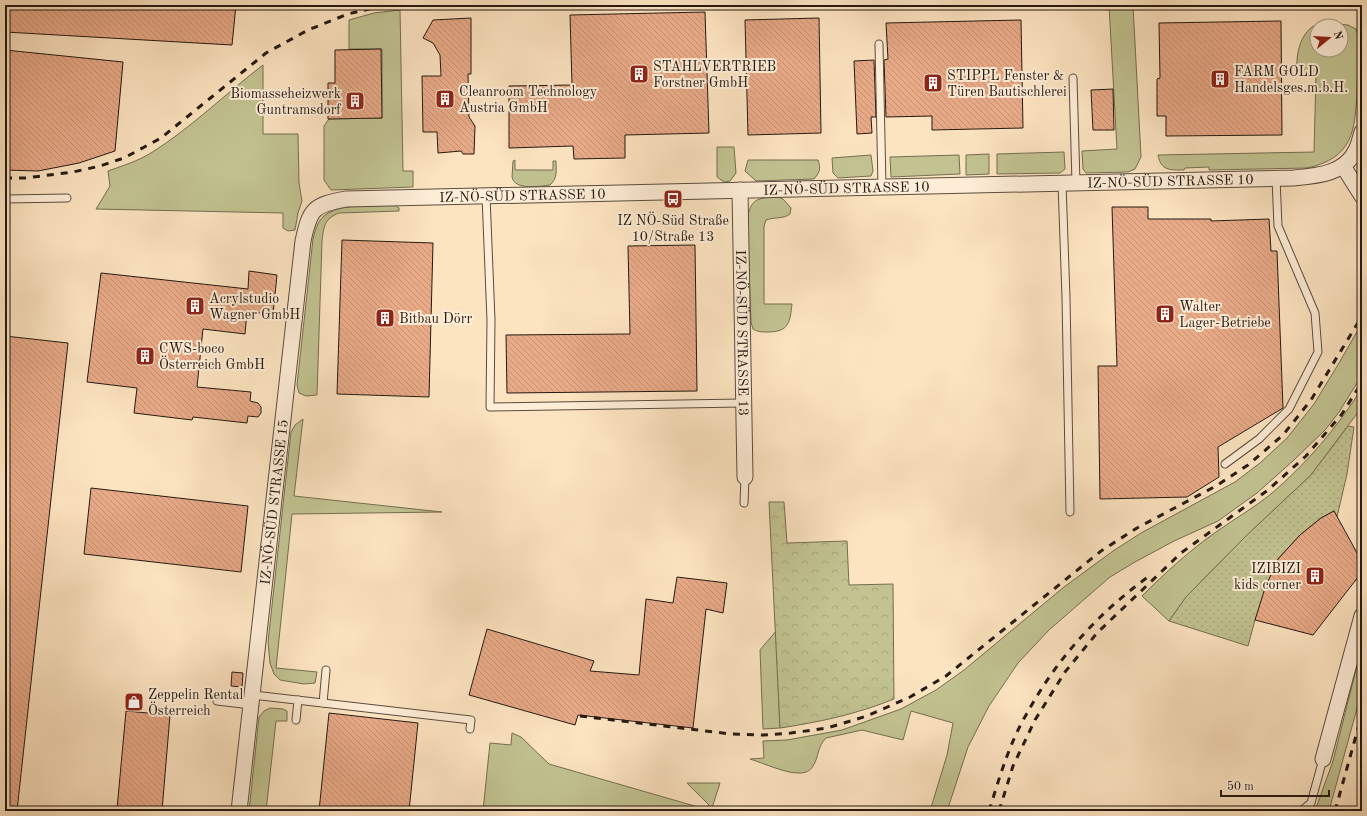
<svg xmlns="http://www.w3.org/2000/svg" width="1367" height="816" viewBox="0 0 1367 816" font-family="'Old Standard TT',serif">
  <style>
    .grass { fill: #c2c391; stroke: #736e52; fill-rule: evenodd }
    .forest { fill: url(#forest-crowns); stroke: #736e52 }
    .park { fill: url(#park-dots); stroke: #736e52 }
    .building { fill: url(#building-back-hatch); stroke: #241912 }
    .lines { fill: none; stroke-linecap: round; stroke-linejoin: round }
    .service-casing { stroke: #5a4c3e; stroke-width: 9 }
    .minor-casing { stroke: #5a4c3e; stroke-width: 17 }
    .service { stroke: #feedd7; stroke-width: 7 }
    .minor { stroke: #feedd7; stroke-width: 15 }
    .rail { stroke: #241912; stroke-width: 3; stroke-dasharray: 7 7; stroke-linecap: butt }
    .labels { text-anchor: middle; stroke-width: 4; stroke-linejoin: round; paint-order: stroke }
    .poi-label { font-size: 14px; fill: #241912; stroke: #feedd7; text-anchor: start }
    .street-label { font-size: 14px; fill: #241912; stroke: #feedd7 }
  </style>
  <defs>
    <pattern id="forest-crowns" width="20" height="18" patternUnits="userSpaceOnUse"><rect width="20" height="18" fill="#c2c391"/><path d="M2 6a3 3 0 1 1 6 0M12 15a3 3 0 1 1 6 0" fill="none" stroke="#a7a77c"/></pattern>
    <pattern id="park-dots" width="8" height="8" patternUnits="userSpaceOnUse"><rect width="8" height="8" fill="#c2c391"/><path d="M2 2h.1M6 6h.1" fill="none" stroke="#a7a77c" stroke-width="1.8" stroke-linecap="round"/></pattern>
    <pattern id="building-back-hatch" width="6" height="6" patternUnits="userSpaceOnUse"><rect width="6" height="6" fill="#e9aa88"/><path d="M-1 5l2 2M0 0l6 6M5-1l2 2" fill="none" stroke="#c89274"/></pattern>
  </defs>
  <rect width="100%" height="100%" fill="#fde4c1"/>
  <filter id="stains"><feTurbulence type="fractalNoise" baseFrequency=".005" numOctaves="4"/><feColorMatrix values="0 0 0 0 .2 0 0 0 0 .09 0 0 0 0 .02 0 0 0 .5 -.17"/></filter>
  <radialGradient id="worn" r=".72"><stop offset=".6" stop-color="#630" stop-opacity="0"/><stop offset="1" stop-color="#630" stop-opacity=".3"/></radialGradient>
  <g class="grass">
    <path d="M1109,5H1133L1141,157L1135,169L1128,172L1086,173L1083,169L1082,151L1117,149Z"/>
    <path d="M400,10L403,171H413V187L331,190L324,180V126L329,119L382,118V49H349V20L374,13Z"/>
    <path d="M1323,23L1348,25L1356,29L1359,38C1358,56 1358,73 1357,91C1355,131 1353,158 1307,168L1209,170V167L1185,168L1184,170C1170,170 1161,171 1158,155L1314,152L1316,74H1297C1296,58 1298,38 1312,27C1314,25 1320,24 1323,23ZM1317,26H1341V50H1317Z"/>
    <path d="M263,65V134H298L299,183L302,201L298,213L295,230L288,231L283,228V213L96,209L110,186L108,171C122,166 138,161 151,153C191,128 225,94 263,65Z"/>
    <path d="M717,147H734L736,173L730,181L724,182L717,177Z"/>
    <path d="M1064,152L1065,169L1060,173L997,174V154Z"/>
    <path d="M989,154V174L966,175V155Z"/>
    <path d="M871,155L873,171L871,176L838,178L833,173L832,158Z"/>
    <path d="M959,155L960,174L891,177L890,157Z"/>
    <path d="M515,160V170H553V161H556C556,170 558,178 550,185C540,186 515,191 512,177C512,172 513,166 513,161Z"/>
    <path d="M748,160H818C821,168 820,172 814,179L756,181L745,171Z"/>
    <path d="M778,197L783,199L791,208L790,214C784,219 774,217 766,220L764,226V304H792C790,322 789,332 768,332C762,332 758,332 753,329L751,322L747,220C751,198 757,198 778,197Z"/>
    <path d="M395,205L399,208V211L339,213C324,219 324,226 322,241L317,395L306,396L299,393L297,385L313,239C315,231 317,222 324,216C339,203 375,206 395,205Z"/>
    <path d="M1362,323V375L1339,412L1326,429L1294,460L1257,493L1218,521L1174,541L1135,562L1110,577L1049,630L1018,663L989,706L968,747L947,811H930L947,755L953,723L911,711L903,740L862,730L826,738C817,747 819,757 813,766C810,771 806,773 800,773C787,774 763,763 750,759L764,758L763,741L787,740L842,730L901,709L936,690L964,670L1064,587L1113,551L1141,533L1235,482L1260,463L1287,438L1314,404L1339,363Z"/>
    <path d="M1362,388V407L1311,475L1246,536L1186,597L1169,621L1142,596C1165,573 1189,551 1216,532C1234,519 1254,508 1271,494C1307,463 1337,428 1362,388Z"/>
    <path d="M303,419L294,496L442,512L292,514L276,668L317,672L315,683L304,684L280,680L274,674L270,663L268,642L291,432L295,425Z"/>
    <path d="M776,631L780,728L763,729L760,650Z"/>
    <path d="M1362,646V690L1329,811H1315L1333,761Z"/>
    <path d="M270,708L283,709L287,711V721H276L266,811H249L259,717L264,711Z"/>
    <path d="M512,733L521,737L549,764L705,809L709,805L687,783H720L711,811H483L490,743L511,745Z"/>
  </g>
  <path class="forest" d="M769,502H784L787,543L847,541L849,585L893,584L894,699C857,714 820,722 780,728Z"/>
  <path class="park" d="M1348,426L1354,427L1347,474L1337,517L1334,511L1321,518L1300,535L1278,559L1255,620L1248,646L1169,621L1186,597L1246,536L1311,475Z"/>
  <g class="building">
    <path d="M5,5H236L232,45L5,32Z"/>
    <path d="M705,12L709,133L625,135V158L574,159L573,146L509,148V86L572,85L570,15Z"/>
    <path d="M471,18V74H468L469,117L475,126L474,154H463L461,151L438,153L437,132H423L422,76H441L440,55L433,43L423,38L433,20Z"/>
    <path d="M819,18L821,133L748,135L745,20Z"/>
    <path d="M1021,20L1023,128L932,130V116L886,117L884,60L888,59L886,23Z"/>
    <path d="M1281,21L1282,135L1166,136V116H1157V79L1160,78L1159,23Z"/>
    <path d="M381,49L382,118L328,119V83H335V50Z"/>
    <path d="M5,50L123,62L115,151L79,163L38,171L5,170Z"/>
    <path d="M874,60L876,117H871L872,133L857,134L854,61Z"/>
    <path d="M1113,89L1114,130H1093L1091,90Z"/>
    <path d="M1112,207H1148V219H1211V221L1269,219L1271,251H1277L1283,408L1218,447L1219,477L1187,497L1100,499L1098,366H1117Z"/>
    <path d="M342,240L433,243L429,397L337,394Z"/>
    <path d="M695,245L697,391L507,393L506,335L630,334L628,246Z"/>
    <path d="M249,271L277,275L273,314L247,312L245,334L203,329L197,387L251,392L250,401L258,403L261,407V413L258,417L248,416L247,423L193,417L192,420L134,413L137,388L87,382L101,273L248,289Z"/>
    <path d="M5,336L68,343L17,811H5Z"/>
    <path d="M91,488L248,506L241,572L84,554Z"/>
    <path d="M1334,511L1362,562V572L1313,635L1255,620L1265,588L1278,559L1300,535L1321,518Z"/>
    <path d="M677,577L727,583L723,613L706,609L693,728L578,715L575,725L469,695L487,629L594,661L590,671L639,675L646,599L673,603Z"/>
    <path d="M232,672L243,673L242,687L231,686Z"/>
    <path d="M126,711L170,715L162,811L117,809Z"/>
    <path d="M329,713L418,723L409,811H319Z"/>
  </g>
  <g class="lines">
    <g class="service-casing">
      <g id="service">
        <path d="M879,44L882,187"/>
        <path d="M1073,78L1076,183"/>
        <path d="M1062,183L1066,298L1070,512"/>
        <path d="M486,196L491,320L490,407L743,403"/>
        <path d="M5,199L67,198"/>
        <path d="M1225,464L1259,439L1289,409L1318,352L1315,313L1278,226L1276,178"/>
        <path d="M744,503L745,477"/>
        <path d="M253,695L471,720L470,729"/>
        <path d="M217,701L251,705"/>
        <path d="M323,703L326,670"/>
        <path d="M296,720L298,700"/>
        <path d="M1301,811L1311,803L1323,759"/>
      </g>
    </g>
    <g class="minor-casing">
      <g id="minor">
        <path d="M1343,166L1362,196"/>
        <path id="s1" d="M740,190L745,477"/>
        <path d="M1323,759L1362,616"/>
        <path id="s2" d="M239,811L303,241C310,209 313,205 346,199L1294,178C1316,176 1345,174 1356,150C1359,145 1360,138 1362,132"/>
      </g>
    </g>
    <use href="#service" class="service"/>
    <use href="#minor" class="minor"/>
    <g class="rail">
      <path d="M5,178H25L73,172L100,166L124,158L161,138L266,53L308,30L348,14L386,5"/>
      <path d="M580,716L731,734L763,735L791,733L827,728L867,716L910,697L946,676L1101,551L1137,528L1216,486L1248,465L1283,435L1311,400L1362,316"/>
      <path d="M989,811C999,779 1009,744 1026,715C1057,658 1099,612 1152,574"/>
      <path d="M999,811L1013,766L1035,720L1065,672L1097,633L1181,553L1268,490L1306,456L1342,414L1362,382"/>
      <path d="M1335,811L1362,714"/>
    </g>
  </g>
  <defs>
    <g id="building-square" transform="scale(1)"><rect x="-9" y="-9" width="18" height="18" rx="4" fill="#8f2418" stroke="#feedd7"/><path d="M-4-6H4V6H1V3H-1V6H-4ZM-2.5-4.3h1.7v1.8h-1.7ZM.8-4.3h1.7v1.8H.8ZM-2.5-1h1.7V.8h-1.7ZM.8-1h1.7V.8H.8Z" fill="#fff"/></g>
    <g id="bus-square" transform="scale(1)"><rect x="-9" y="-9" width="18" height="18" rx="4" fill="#8f2418" stroke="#feedd7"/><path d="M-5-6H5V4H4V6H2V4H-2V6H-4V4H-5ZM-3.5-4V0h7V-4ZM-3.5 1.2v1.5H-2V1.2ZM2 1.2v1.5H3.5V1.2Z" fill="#fff"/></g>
    <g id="shop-square" transform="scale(1)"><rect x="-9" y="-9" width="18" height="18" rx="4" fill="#8f2418" stroke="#feedd7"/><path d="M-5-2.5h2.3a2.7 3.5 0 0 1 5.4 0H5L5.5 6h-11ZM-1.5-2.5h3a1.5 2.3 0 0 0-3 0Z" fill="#fff"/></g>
  </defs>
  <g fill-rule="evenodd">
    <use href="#building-square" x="639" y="74"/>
    <use href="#building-square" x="1220" y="79"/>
    <use href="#building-square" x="933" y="83"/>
    <use href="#building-square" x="445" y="99"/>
    <use href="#building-square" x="355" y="101"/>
    <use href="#bus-square" x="673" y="199"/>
    <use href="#building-square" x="195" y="306"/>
    <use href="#building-square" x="1165" y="314"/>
    <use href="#building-square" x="385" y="318"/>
    <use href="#building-square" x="145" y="356"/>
    <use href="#building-square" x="1315" y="576"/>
    <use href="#shop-square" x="134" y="702"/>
  </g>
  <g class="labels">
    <g class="poi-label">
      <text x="653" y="71">STAHLVERTRIEB<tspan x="653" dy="16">Forstner GmbH</tspan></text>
      <text x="1234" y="76">FARM GOLD<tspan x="1234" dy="16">Handelsges.m.b.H.</tspan></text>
      <text x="947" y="80">STIPPL Fenster &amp;<tspan x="947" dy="16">Türen Bautischlerei</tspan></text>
      <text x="459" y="96">Cleanroom Technology<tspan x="459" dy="16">Austria GmbH</tspan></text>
      <text x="341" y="98" text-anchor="end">Biomasseheizwerk<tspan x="341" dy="16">Guntramsdorf</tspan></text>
      <text x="673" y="225" text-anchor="middle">IZ NÖ-Süd Straße<tspan x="673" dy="16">10/Straße 13</tspan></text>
      <text x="209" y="303">Acrylstudio<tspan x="209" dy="16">Wagner GmbH</tspan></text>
      <text x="1179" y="311">Walter<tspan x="1179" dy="16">Lager-Betriebe</tspan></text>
      <text x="399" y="323">Bitbau Dörr</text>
      <text x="159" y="353">CWS-boco<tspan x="159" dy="16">Österreich GmbH</tspan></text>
      <text x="1301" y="573" text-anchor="end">IZIBIZI<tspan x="1301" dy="16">kids corner</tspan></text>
      <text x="148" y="699">Zeppelin Rental<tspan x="148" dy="16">Österreich</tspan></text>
    </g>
    <g class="street-label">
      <text dy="5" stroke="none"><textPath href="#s2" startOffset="1465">IZ-NÖ-SÜD STRASSE 10</textPath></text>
      <text dy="5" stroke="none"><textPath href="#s2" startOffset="1141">IZ-NÖ-SÜD STRASSE 10</textPath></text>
      <text dy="5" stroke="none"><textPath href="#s2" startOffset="817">IZ-NÖ-SÜD STRASSE 10</textPath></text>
      <text dy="5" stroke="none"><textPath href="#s1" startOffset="143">IZ-NÖ-SÜD STRASSE 13</textPath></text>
      <text dy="5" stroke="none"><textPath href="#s2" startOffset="311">IZ-NÖ-SÜD STRASSE 15</textPath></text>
    </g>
  </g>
  <rect width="1367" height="816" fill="none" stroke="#fde4c1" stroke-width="20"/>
  <rect x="6" y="6" width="1355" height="804" fill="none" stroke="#241912" stroke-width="2"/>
  <rect x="10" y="10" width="1347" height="796" fill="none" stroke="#241912"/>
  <g transform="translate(1329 38) rotate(72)"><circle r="19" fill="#feedd7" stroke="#a79888"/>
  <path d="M0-3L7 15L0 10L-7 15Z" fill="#8f2418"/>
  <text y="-6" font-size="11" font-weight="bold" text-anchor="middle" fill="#241912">N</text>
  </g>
  <path d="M1221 790v6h108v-6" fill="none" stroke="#241912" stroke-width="2"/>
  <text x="1227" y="790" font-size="12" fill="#241912" stroke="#feedd7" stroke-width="3" paint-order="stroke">50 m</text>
  <rect width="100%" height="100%" filter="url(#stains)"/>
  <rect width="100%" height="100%" fill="url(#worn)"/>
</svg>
